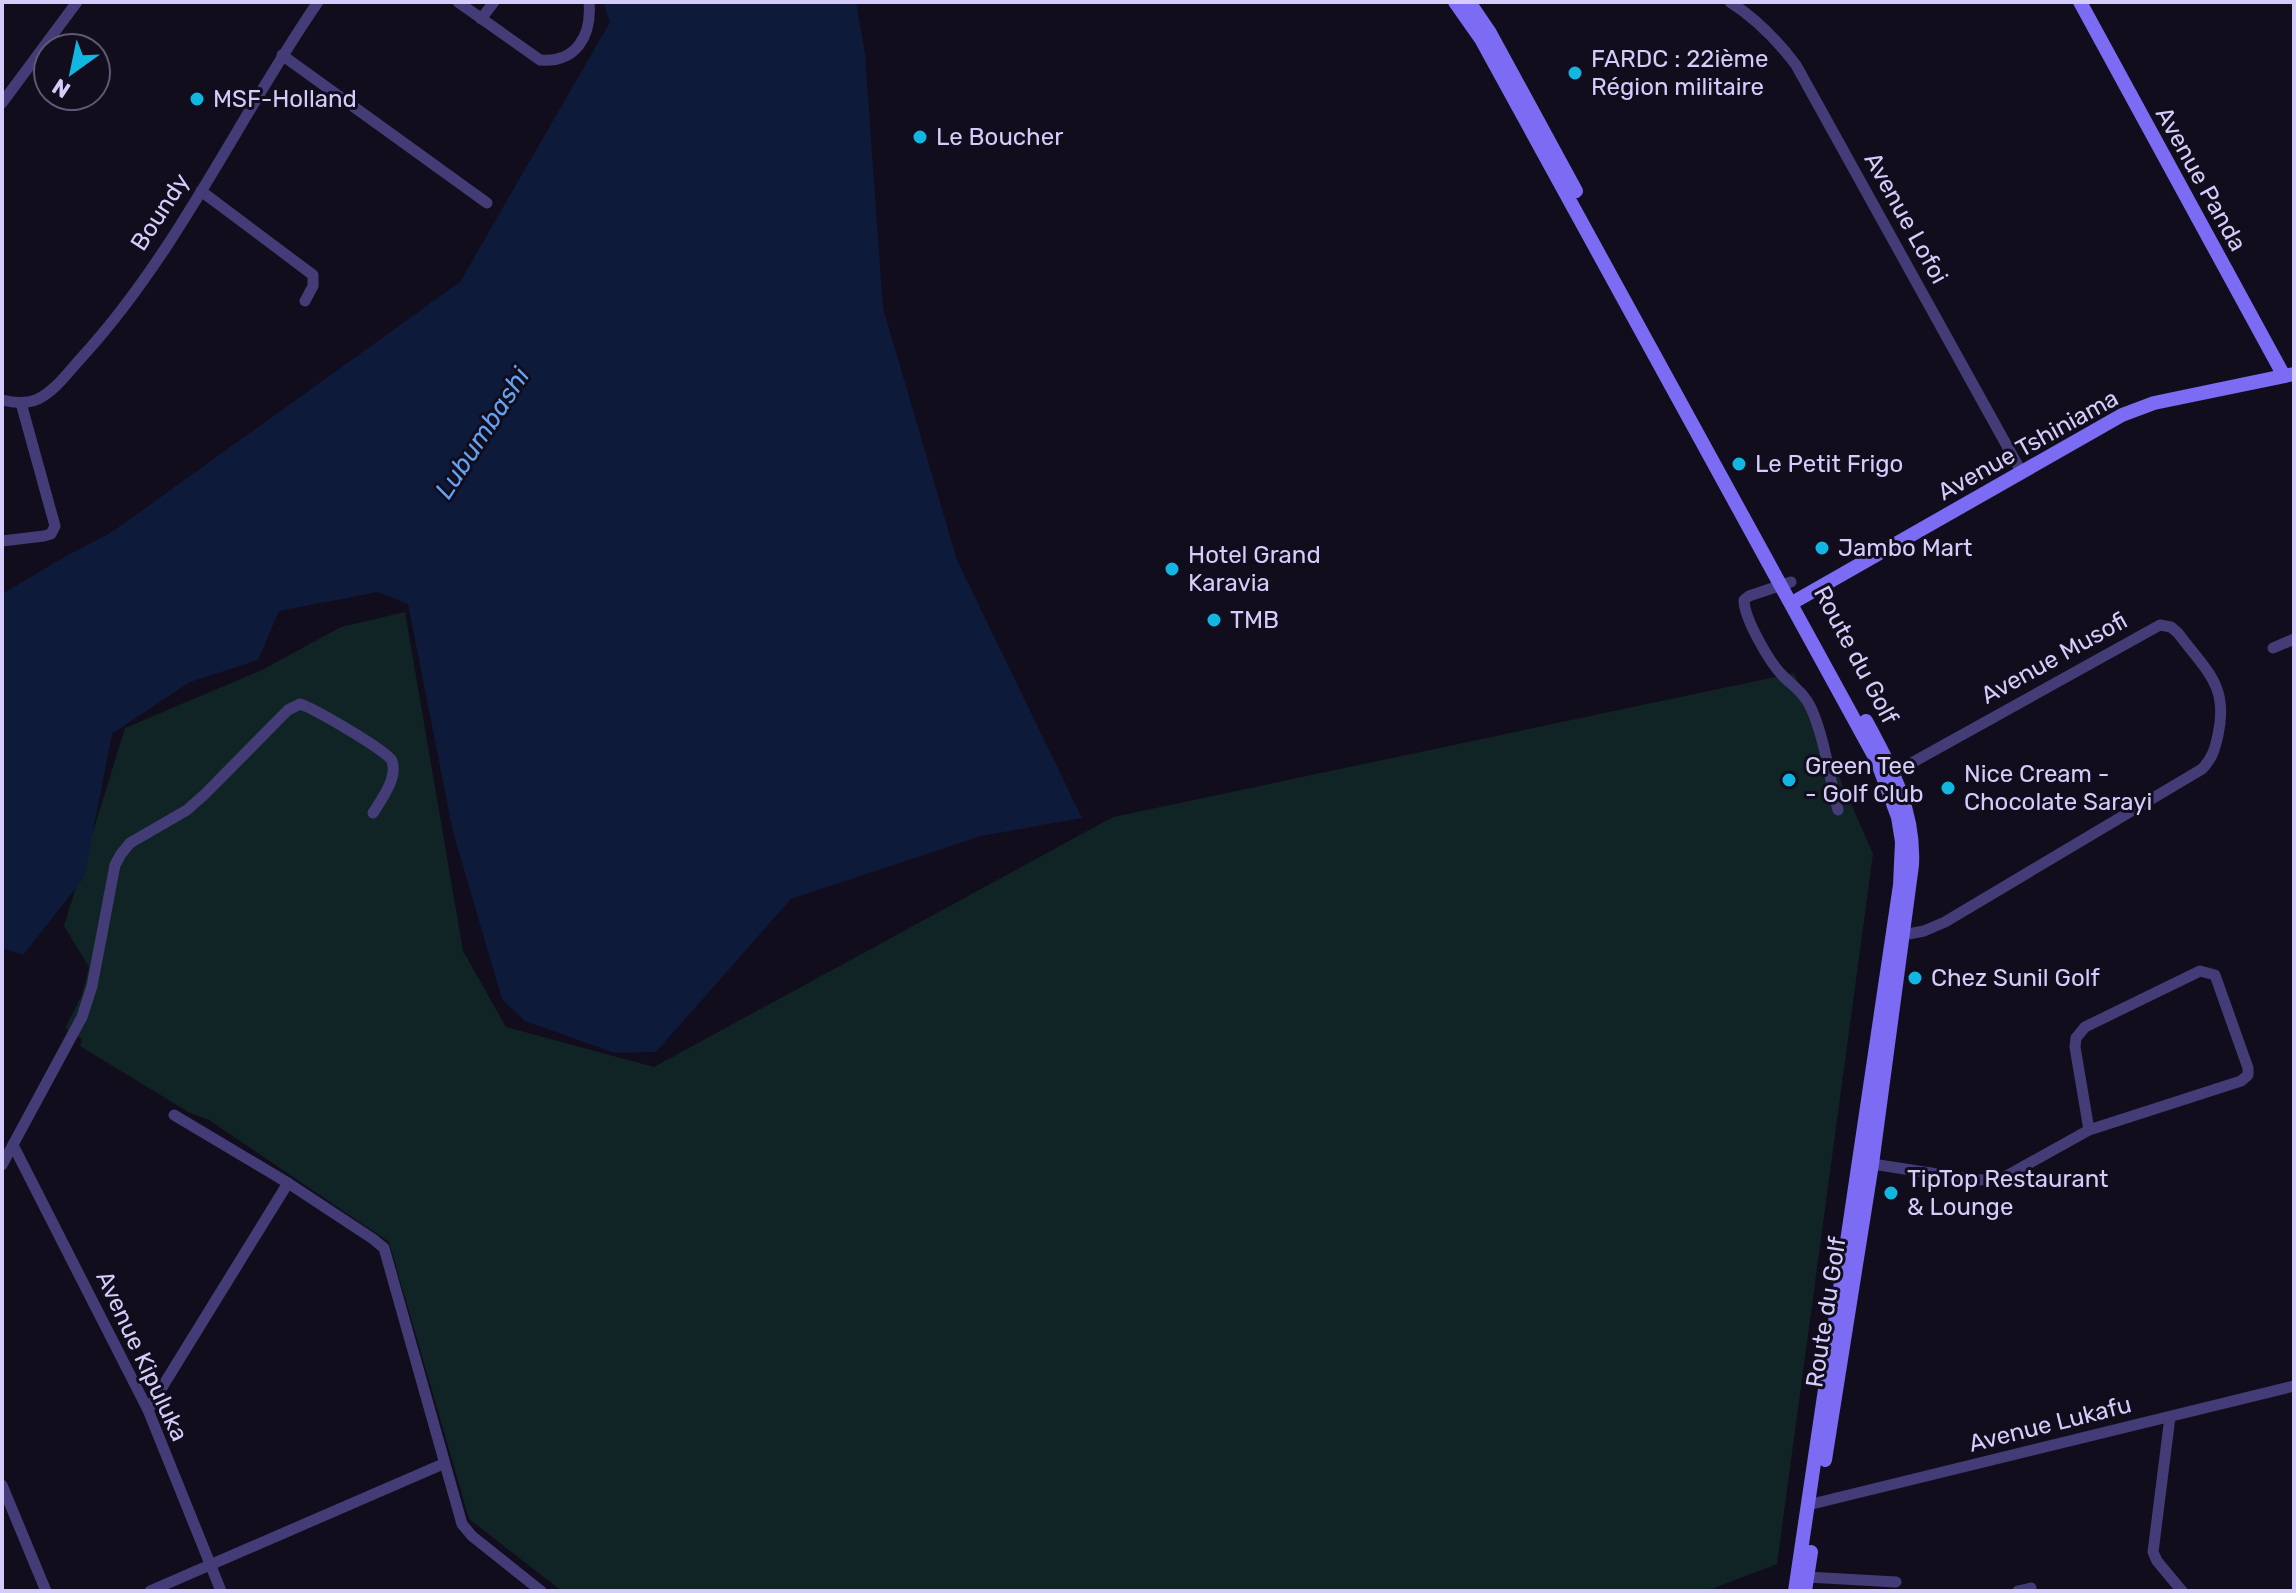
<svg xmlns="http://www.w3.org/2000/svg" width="2296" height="1593" viewBox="0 0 2296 1593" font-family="Rubik,sans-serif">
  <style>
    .green { fill: #112425 }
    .water { fill: #0e1a3a }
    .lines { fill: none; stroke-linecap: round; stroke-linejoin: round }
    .street { stroke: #443c77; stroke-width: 11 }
    .secondary { stroke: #7c6bf3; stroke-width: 14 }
    .poi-dot { fill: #12b7e1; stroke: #110d1c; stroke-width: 3 }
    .labels { text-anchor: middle; stroke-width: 6; stroke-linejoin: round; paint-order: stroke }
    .poi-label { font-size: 24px; fill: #d6ccfb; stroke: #110d1c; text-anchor: start }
    .street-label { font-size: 24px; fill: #d6ccfb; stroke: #110d1c }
    .water-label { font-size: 26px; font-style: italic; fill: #63a1f2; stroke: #110d1c }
  </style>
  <rect width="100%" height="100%" fill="#110d1c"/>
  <path class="green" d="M405,612L463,951L506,1027L654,1067L1113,817L1794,673L1873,854L1777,1564L1706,1591H562L469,1519L389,1242L209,1120L190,1113L80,1046L82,1039L65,1028L82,995L89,967L64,926L125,728L262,670L341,627Z"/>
  <path class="water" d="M603,2H856L865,54L883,308L957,560L1082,818L981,836L791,899L656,1052L615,1053L525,1021L502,999L453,832L408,604L378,592L279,611L258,660L190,682L112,734L84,878L23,955L2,948V594L66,556L112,532L460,282L610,22Z"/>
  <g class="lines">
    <g class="street">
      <path d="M458,2L540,60C576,63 592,36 589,2"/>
      <path d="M1730,2C1757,19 1777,40 1796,65L2022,473"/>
      <path d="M481,19L494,2"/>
      <path d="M282,55L487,203"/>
      <path d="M2,103L77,2"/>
      <path d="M201,191L313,275V286L305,301"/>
      <path d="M2,400C14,403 27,404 38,399C56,390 69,371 82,357C178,252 238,118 318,2"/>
      <path d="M2,541L44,536L51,534L55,526L21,403"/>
      <path d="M1791,582L1749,596L1744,600C1744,618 1769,662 1783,676C1793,686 1805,694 1811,708C1825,739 1829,777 1838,810"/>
      <path d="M2273,648L2294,639"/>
      <path d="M1888,776L2160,625L2171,627L2178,633C2206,671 2229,685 2218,735C2215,749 2212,759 2202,769L1945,922L1924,931L1898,936"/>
      <path d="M174,1115L288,1183L373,1239L384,1248L462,1524L472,1536L541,1591"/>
      <path d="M13,1145L148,1410L221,1591"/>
      <path d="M1866,1163L1976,1180L2001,1179L2089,1130L2241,1081L2248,1075V1068L2215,975L2200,971L2085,1027L2076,1038L2075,1047L2089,1130"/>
      <path d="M2,1165L82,1017L92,986L115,865L121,854L130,843L187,810L205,794L288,710L300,704C313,708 388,751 392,761C398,778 381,800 373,813"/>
      <path d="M148,1410L288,1183"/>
      <path d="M2170,1417L2153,1552L2157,1561L2182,1591"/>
      <path d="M2,1485L46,1591"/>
      <path d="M1808,1505L2294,1386"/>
      <path d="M1807,1577L1896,1582"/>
      <path d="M150,1591L443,1464"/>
      <path d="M2018,1591L2031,1588"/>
    </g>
    <g class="secondary">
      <path d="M1455,2L1481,39L1877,761L1898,817L1902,842L1900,885L1795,1591"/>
      <path d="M1469,2L1490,33L1576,191"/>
      <path d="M2080,2L2284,376"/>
      <path d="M1792,603L2122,415L2154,403L2294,374"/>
      <path d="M1825,1460L1872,1164L1912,865C1915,811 1891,767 1866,721"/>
      <path d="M1805,1591L1811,1552"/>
    </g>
  </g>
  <g class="poi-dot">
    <circle cx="1575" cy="73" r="8"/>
    <circle cx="197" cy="99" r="8"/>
    <circle cx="920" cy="137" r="8"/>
    <circle cx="1739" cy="464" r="8"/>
    <circle cx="1822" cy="548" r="8"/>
    <circle cx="1172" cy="569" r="8"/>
    <circle cx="1214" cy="620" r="8"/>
    <circle cx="1789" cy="780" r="8"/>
    <circle cx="1948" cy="788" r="8"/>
    <circle cx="1915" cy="978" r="8"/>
    <circle cx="1891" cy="1193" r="8"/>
  </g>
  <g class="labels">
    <g class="poi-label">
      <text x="1591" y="67">FARDC : 22ième<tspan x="1591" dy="28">Région militaire</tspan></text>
      <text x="213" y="107">MSF-Holland</text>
      <text x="936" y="145">Le Boucher</text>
      <text x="1755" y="472">Le Petit Frigo</text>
      <text x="1838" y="556">Jambo Mart</text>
      <text x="1188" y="563">Hotel Grand<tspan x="1188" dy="28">Karavia</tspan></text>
      <text x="1230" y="628">TMB</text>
      <text x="1805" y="774">Green Tee<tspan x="1805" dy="28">- Golf Club</tspan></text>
      <text x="1964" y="782">Nice Cream -<tspan x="1964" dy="28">Chocolate Sarayi</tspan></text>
      <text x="1931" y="986">Chez Sunil Golf</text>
      <text x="1907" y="1187">TipTop Restaurant<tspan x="1907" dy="28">&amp; Lounge</tspan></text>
    </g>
    <g class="street-label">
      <text transform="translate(2201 179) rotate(61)" y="8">Avenue Panda</text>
      <text transform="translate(160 212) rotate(-57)" y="8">Boundy</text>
      <text transform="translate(1906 218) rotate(61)" y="8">Avenue Lofoi</text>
      <text transform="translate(2028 445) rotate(-29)" y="8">Avenue Tshiniama</text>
      <text transform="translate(1856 655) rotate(62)" y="8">Route du Golf</text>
      <text transform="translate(2054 658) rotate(-29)" y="8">Avenue Musofi</text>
      <text transform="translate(1826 1312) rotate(-81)" y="8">Route du Golf</text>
      <text transform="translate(142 1356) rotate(65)" y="8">Avenue Kipuluka</text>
      <text transform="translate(2050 1424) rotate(-14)" y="8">Avenue Lukafu</text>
    </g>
    <g class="water-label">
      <text transform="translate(482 433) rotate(-57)" y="9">Lubumbashi</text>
    </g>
  </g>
  <rect width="2296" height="1593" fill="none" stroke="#d6ccfb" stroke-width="8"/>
  <g transform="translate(72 72) rotate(213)"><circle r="38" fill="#110d1c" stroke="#605975" stroke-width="2"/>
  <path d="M0-6L14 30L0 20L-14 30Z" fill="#12b7e1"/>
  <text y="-12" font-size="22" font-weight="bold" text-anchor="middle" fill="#d6ccfb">N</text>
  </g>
</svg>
